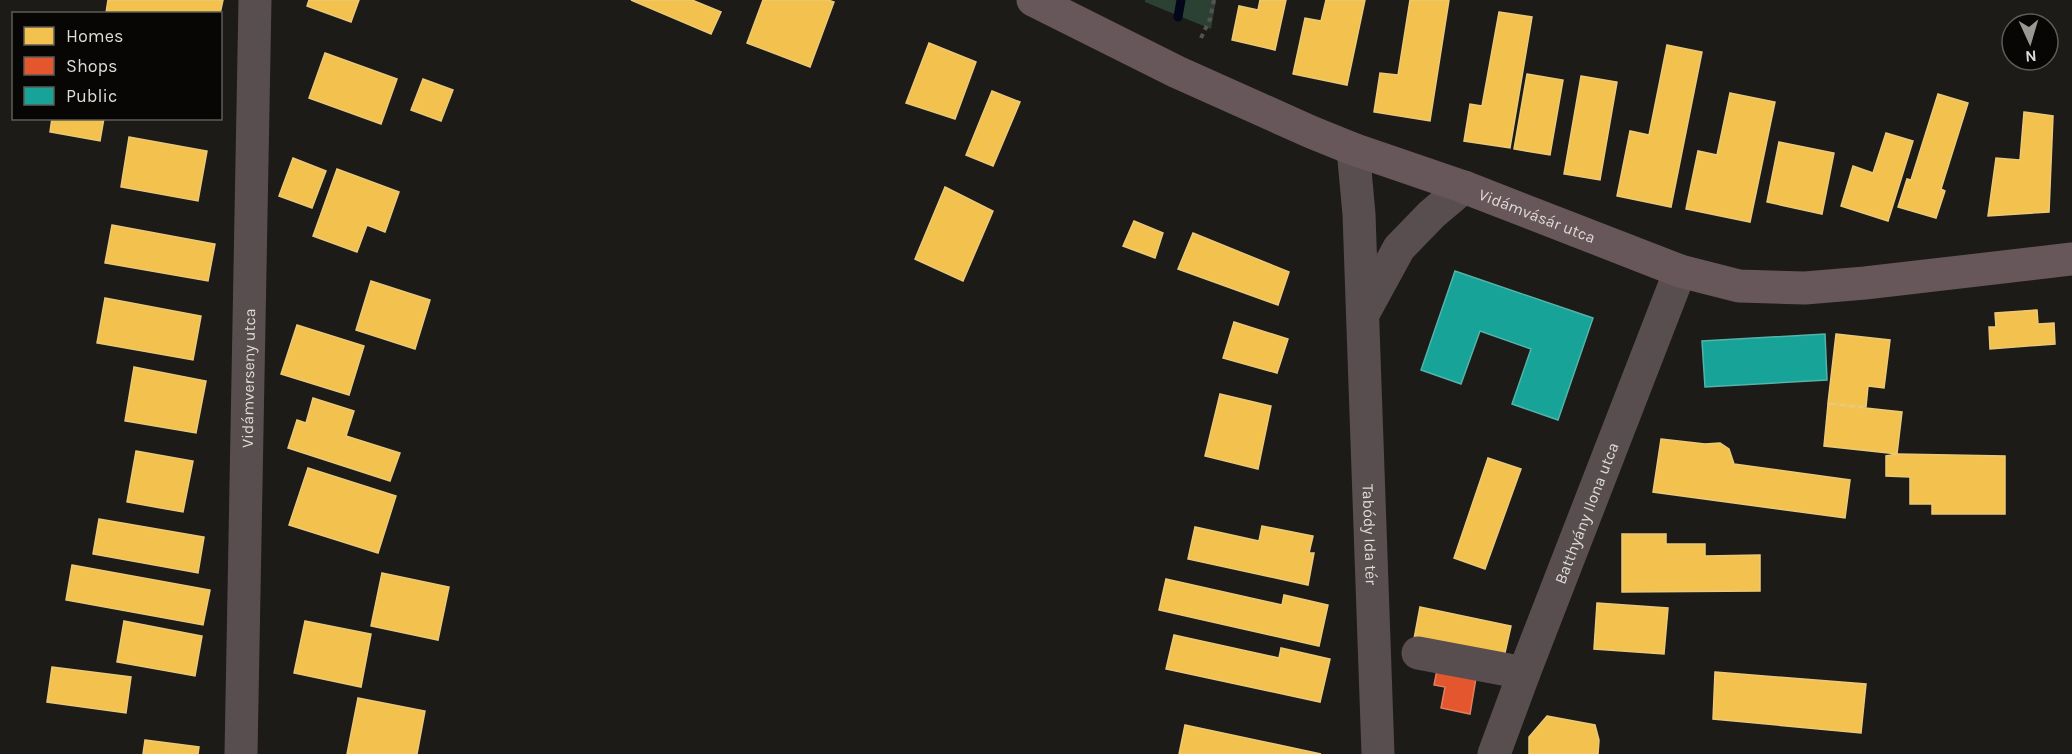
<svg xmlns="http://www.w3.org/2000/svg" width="2072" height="754" viewBox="0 0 2072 754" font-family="Karla,sans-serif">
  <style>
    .green { fill: #2b4134 }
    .homes { fill: #f2c14e; stroke: #ecc977; stroke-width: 1.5 }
    .shops { fill: #e4572e; stroke: #e27f60; stroke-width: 1.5 }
    .public { fill: #17a398; stroke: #53b4ab; stroke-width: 1.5 }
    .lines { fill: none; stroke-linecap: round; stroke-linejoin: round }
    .stream { stroke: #030719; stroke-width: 9 }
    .path { stroke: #585151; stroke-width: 4; stroke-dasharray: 4.5 4.5; stroke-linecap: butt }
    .minor { stroke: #594e4f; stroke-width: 33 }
    .major { stroke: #67565a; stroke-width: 33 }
    .labels { text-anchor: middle; stroke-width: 6; stroke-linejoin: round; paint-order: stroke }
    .street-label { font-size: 16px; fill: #dedcd6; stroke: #080604 }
  </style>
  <rect width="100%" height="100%" fill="#1c1b17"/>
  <path class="green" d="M1145,0H1216L1211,29L1145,2Z"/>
  <g class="homes">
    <path d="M108,0H223L220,14H111L106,13Z"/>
    <path d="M309,0H359L351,22L307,6Z"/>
    <path d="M631,0H692L721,12L711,34Z"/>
    <path d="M763,0H828L834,2L810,67L747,43Z"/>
    <path d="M1260,0H1286L1275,50L1232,40L1239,6L1258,10Z"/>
    <path d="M1326,0H1365L1347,85L1293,74L1305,18L1321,21Z"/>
    <path d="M1410,0H1449L1430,121L1374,112L1380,73L1398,75Z"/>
    <path d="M1499,12L1532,17L1510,148L1464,141L1470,104L1482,106Z"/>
    <path d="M929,43L976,62L955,119L906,103Z"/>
    <path d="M1667,45L1702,52L1671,207L1617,196L1630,131L1649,135Z"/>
    <path d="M325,53L397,79L381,124L309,98Z"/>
    <path d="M1527,74L1563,80L1550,155L1514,149Z"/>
    <path d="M1581,76L1617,82L1600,180L1564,174Z"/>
    <path d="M423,79L453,90L441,121L411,110Z"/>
    <path d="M992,91L1020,102L993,166L966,155Z"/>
    <path d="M1730,93L1775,102L1750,222L1686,209L1698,151L1717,155Z"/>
    <path d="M1938,94L1968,103L1941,189L1945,191L1936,218L1898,207L1907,179L1911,180Z"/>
    <path d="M2024,112L2053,116L2049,212L1988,216L1996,158L2020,160Z"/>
    <path d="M52,118H104L100,141L50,132Z"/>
    <path d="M1886,133L1913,141L1888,221L1841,206L1853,166L1873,173Z"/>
    <path d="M129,137L207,151L198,201L121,187Z"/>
    <path d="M1779,142L1834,153L1822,214L1767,202Z"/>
    <path d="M293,158L326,171L312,208L279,196Z"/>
    <path d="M337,169L399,192L385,232L367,225L357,252L313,236Z"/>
    <path d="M945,187L993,211L963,281L915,259Z"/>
    <path d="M1134,221L1163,233L1155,258L1123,246Z"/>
    <path d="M112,225L215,244L208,281L105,263Z"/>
    <path d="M1193,233L1289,272L1278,305L1178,269Z"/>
    <path d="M371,281L430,300L415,349L356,330Z"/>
    <path d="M105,298L201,316L193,360L97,343Z"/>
    <path d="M2037,310L2038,324L2054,323L2055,344L1990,349L1989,327H1996L1995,313Z"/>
    <path d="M1234,322L1288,339L1277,373L1223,358Z"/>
    <path d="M297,325L364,346L349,395L281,374Z"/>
    <path d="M1836,334L1890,340L1884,388L1868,386L1866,407L1828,403Z"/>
    <path d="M134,367L206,381L196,433L125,421Z"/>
    <path d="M1220,394L1271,406L1258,469L1205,456Z"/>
    <path d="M313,398L354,411L346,436L400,453L390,481L288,448L297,420L306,423Z"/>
    <path d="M1828,404L1902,412L1897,454L1824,446Z"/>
    <path d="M1661,439L1705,444L1720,443L1729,449L1734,464L1850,480L1845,518L1653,492Z"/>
    <path d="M136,451L193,461L183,512L127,502Z"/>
    <path d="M1897,454L2005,456V514H1932V504H1910V477L1886,476V456Z"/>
    <path d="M1488,458L1521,469L1485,569L1454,558Z"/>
    <path d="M308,468L396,496L378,553L289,525Z"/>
    <path d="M99,519L204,537L198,573L93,554Z"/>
    <path d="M1262,526L1313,536L1309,553H1314L1308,585L1188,559L1195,527L1259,541Z"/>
    <path d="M1622,534H1666V544H1705V556L1760,555V591L1622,592Z"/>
    <path d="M72,565L210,590L203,625L66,600Z"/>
    <path d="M382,573L449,587L438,640L371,626Z"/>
    <path d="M1166,579L1282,605L1284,595L1328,605L1319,646L1159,610Z"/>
    <path d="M1597,603L1668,608L1664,654L1594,649Z"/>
    <path d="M1420,607L1511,626L1504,657L1414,639Z"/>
    <path d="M124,621L202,636L195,676L117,662Z"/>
    <path d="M305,621L371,634L361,687L294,673Z"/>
    <path d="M1174,635L1279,658L1281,648L1330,659L1320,702L1166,669Z"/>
    <path d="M52,667L131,677L126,713L47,702Z"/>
    <path d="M1715,672L1866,684L1861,733L1713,719Z"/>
    <path d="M358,698L425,711L417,754H347Z"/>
    <path d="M1547,716L1595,725L1599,740L1598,754H1529V737Z"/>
    <path d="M1185,725L1321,754H1179Z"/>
    <path d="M145,740L199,747L198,754H143Z"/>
  </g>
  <path class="shops" d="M1438,665L1477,672L1470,714L1441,708L1445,687L1434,685Z"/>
  <g class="public">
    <path d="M1455,271L1593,318L1558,420L1512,404L1531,349L1480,331L1461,384L1421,370Z"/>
    <path d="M1825,334L1827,380L1705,387L1702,341Z"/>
  </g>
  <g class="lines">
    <path class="stream" d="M1178,17L1181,0"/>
    <path class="path" d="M1201,38L1210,19L1214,0"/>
    <g class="minor">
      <path id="s1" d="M1353,149L1359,214L1378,754"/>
      <path d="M1363,314L1399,248L1432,214L1464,187"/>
      <path d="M1418,653L1524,673"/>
      <path id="s2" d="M241,754L255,0"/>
      <path id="s3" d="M1494,754L1524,673L1680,271"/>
    </g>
    <path class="major" id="s4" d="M1033,0L1177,72L1311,132L1353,149L1464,187L1680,271L1739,286L1805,288L1865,283L2072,259"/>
  </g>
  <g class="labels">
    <g class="street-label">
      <text dy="6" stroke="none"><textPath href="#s4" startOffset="549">Vidámvásár utca</textPath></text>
      <text dy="6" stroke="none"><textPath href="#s2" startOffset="376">Vidámverseny utca</textPath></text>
      <text dy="6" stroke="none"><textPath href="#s3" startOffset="258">Batthyány Ilona utca</textPath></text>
      <text dy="6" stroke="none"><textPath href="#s1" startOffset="386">Tabódy Ida tér</textPath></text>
    </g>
  </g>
  <rect x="12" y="12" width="210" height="108" fill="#080604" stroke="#5e5c58" stroke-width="1.5"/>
  <rect x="24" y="27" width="30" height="18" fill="#f2c14e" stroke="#5e5c58" stroke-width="1.5"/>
  <text x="66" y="42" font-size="18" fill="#dedcd6">Homes</text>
  <rect x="24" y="57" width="30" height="18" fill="#e4572e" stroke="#5e5c58" stroke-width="1.5"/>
  <text x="66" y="72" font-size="18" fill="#dedcd6">Shops</text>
  <rect x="24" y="87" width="30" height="18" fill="#17a398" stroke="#5e5c58" stroke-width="1.5"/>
  <text x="66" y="102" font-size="18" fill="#dedcd6">Public</text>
  <g transform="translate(2030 42) rotate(176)"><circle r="28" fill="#080604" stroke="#5e5c58" stroke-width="1.5"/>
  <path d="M0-4.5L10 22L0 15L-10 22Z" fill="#9a9893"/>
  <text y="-9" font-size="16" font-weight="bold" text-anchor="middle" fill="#dedcd6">N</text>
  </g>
</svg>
